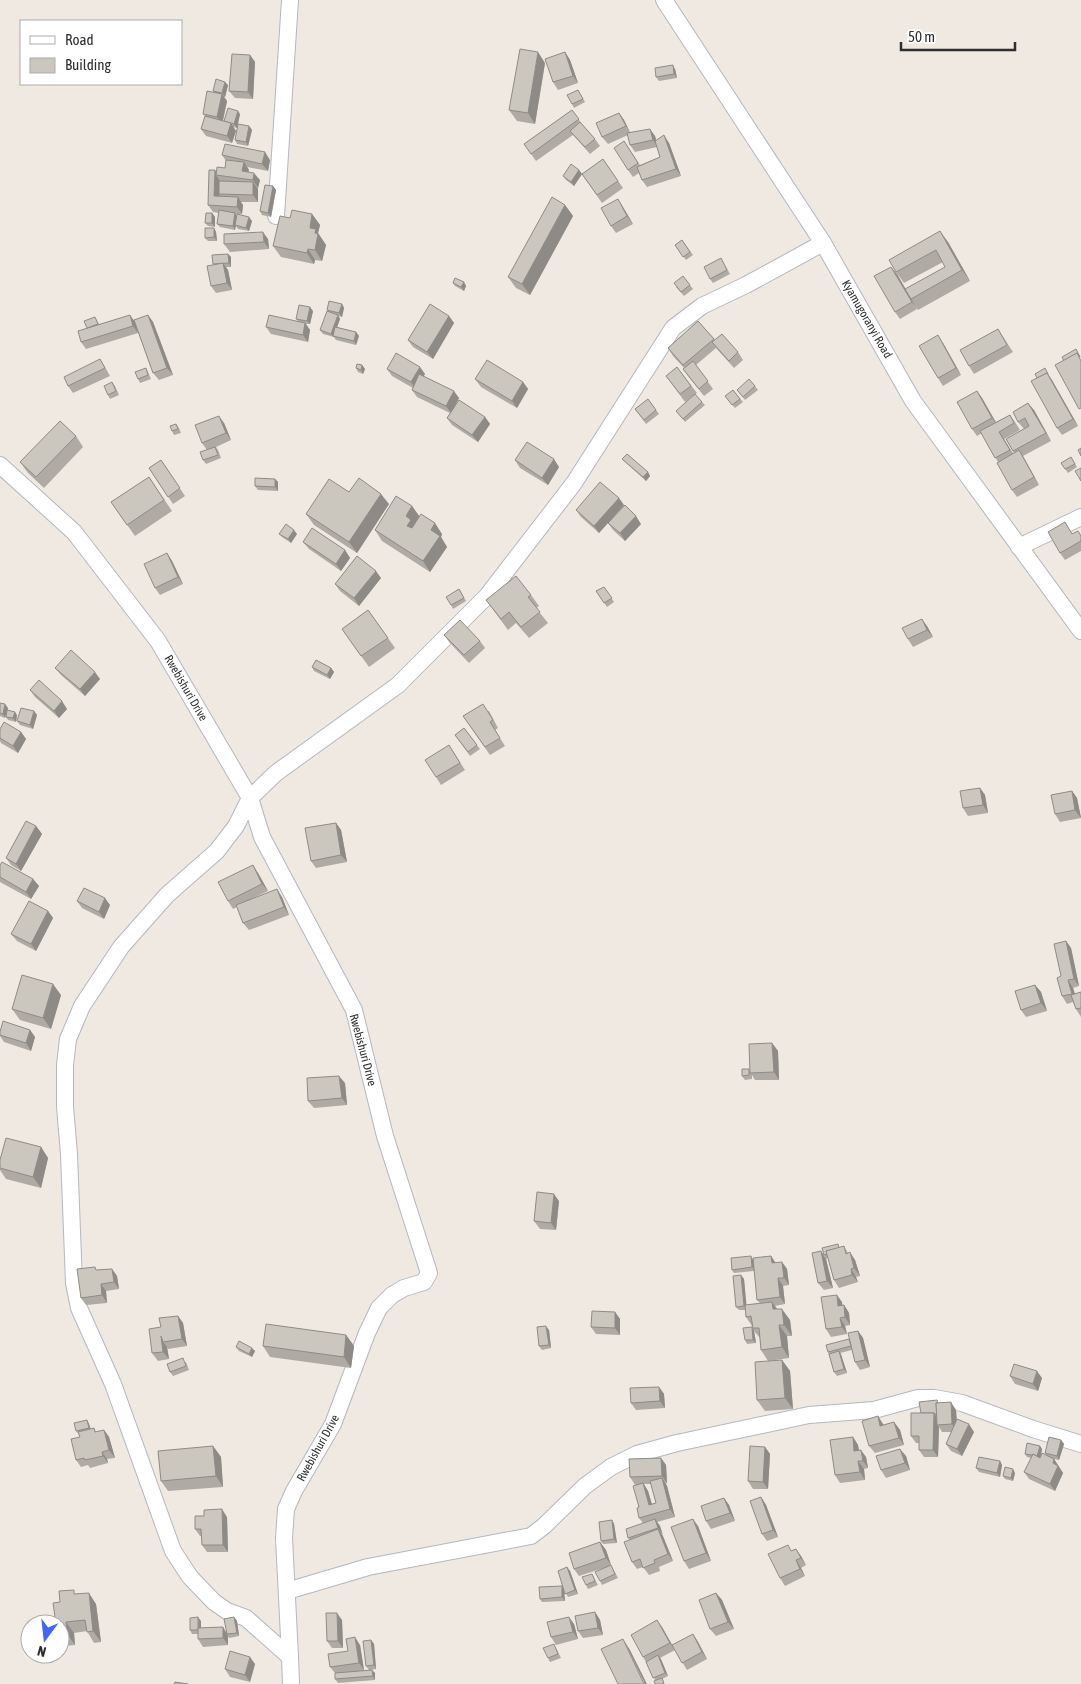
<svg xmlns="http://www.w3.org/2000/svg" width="1081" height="1684" viewBox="0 0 1081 1684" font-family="'Asap Condensed',sans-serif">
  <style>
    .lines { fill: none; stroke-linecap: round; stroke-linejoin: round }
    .minor-casing { stroke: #b4b7c1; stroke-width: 18 }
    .minor { stroke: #fff; stroke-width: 16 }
    .wall { fill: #afaba4; fill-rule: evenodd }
    .shaded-wall { fill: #8e8b86 }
    .building { fill: #cbc7bf; stroke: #8e8b86 }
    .labels { text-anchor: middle; stroke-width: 4; stroke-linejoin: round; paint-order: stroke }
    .street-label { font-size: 12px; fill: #2e2e2e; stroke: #fff }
  </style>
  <rect width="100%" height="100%" fill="#efe9e1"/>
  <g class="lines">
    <g class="minor-casing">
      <g id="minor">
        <path d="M664,0L823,243L913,401L1081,631"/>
        <path d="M276,216L290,0"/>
        <path d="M0,465L74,532L158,641L250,798L262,837L354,1010L385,1136L429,1273L424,1282L404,1288L392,1295L379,1308L367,1333L333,1424L294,1491L286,1509L284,1538L290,1657"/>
        <path d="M1019,547L1081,517"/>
        <path d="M287,1591L368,1567L531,1536L544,1526L585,1486L611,1467L637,1454L677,1443L809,1415L874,1410L918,1398H934L962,1403L1033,1429L1081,1444"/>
        <path d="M291,1684L290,1657L246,1618L227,1611L214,1602L190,1577L173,1551L113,1384L79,1308L74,1283L69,1154L65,1107V1065L68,1039L82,1006L121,947L167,895L217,851L236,826L250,798L276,773L398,685L487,596L574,483L673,328L702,306L746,285L823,243"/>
      </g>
    </g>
    <use href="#minor" class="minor"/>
  </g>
  <g class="wall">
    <path d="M565,52L570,60L578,83L558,90L553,82Z"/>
    <path d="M250,55L255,62L253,99L235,98L229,91Z"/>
    <path d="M545,63L535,124L517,121L509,110Z"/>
    <path d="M675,69L677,78L659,81L656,77Z"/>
    <path d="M228,85L225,97H224L227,101L223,121L224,122L240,114L237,128L233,127L236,131L232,143L206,136L201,129L205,116L203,114L214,92L213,91Z"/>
    <path d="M578,90L585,102L574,108L572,104Z"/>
    <path d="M572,110L584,127L595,139L600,146L590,154L573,135L536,161L524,144Z"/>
    <path d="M619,113L624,120L630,133L655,136L656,140L669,143L681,176L647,187L642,180L639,173L633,177L628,170L624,141L640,165L660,157L657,147L635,152L630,145L628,135L608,144L602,137Z"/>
    <path d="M249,126L252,130L248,146L237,144L235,140Z"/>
    <path d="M222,155L270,160L268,171L247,167L249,170L248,172L260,180L258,188L257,187L258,189V202H240L243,205L242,214H235L237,216L252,221L249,231L238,229L236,226L235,230L220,227L217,224L219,213L213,212L208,205L216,172L225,168L226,161Z"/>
    <path d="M603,159L623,188L602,203L582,174Z"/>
    <path d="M579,170L582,174L574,186L566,180L563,176Z"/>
    <path d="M273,186L276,190L271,217L262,215L260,211Z"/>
    <path d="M618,199L633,224L616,233L611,226Z"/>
    <path d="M565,205L573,216L530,295L516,288L508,277Z"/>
    <path d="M212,213L215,217V227L208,226L205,223Z"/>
    <path d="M312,214L320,225L318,233L326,245L322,261L315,260L314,264L281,257L273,246L290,218Z"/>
    <path d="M214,228L216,232L217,241H208L205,238Z"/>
    <path d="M268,239L269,249L230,252L224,244Z"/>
    <path d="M682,240L693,255L686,260L675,245Z"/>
    <path d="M948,242L970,281L918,310L911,299L917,309L900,319L895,312L897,274L910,297L945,267L943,262L904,283L896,272Z"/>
    <path d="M228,254L231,257V267H226L228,270L232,290L216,293L211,286L213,265Z"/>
    <path d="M721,258L730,274L713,283L710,279Z"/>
    <path d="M683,276L693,289L684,296L676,287Z"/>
    <path d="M464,282L466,286L464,291L455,286L453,283Z"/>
    <path d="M342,304L344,308L342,317L338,316L340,319L337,327L356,332L359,336L356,345L336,340L334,337L323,334L320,330L328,312L327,310Z"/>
    <path d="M313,311L310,324H306L310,330L308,342L271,334L266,327L298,321L296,319Z"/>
    <path d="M148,315L153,322L173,375L159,380L153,373L135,324L138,333L86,349L81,342L87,328L95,317L99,324L135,322Z"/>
    <path d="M449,316L454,323L433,359L413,347L408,340Z"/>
    <path d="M698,321L715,340L738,352L743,360L734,368L716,348L696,365L713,389L704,396L688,376L683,369L684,368L673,356L668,348Z"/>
    <path d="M998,329L1013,352L974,374L969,366Z"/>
    <path d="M943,343L961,375L943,386L938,378Z"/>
    <path d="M100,359L105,367L110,376L73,393L68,386Z"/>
    <path d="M362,365L365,369L363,374L358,372L356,368Z"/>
    <path d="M677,367L697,393L685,402L666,376Z"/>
    <path d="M146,368L148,372L151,379L140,383L138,379Z"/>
    <path d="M387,369L425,374L423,376L459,398L455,406L485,417L490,424L478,442L452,425L447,418L450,413L417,397L412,390L413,388L392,376Z"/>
    <path d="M1047,372L1078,426L1062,435L1057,428Z"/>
    <path d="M475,379L523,382L528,389L517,408L481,387Z"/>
    <path d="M112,382L115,386L119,395L110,399L108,395Z"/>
    <path d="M755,386L758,390L745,400L737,390Z"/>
    <path d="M733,390L743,402L735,408L725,396Z"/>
    <path d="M977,391L982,398L996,422L1010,415L1015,422L1020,430L1004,439L1013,454L1014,453L1006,439L1029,426L1024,429L1018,422L1034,410L1051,441L1023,456L1039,485L1017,497L1012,490L998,462L982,433L977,436L972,429Z"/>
    <path d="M648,399L659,414L646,424L635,409Z"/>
    <path d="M702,402L705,405L685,422L676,411Z"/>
    <path d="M224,423L231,440L216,447L218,450L221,458L206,464L203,460L207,450L202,443Z"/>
    <path d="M176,424L179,428L181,433L174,435L172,431Z"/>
    <path d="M76,436L83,447L44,488L28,473L20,462Z"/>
    <path d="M1071,457L1077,467L1068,473L1061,463Z"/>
    <path d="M622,459L648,472L650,476L646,481L625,462Z"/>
    <path d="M161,460L185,496L173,504L149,468Z"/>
    <path d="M515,460L559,467L548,485L520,468Z"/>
    <path d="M149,477L172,511L135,536L111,502Z"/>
    <path d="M275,479L278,482V491L258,490L255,486Z"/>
    <path d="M349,492L389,504L357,553L314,525L306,514Z"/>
    <path d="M624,505L614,517L641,524L625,541L613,530L608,523L599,533L581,517L576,510Z"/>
    <path d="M412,506L419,517L442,534L441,537L447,547L430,572L382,541L375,530Z"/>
    <path d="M1065,522L1072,534L1081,535V551L1065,560L1060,553Z"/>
    <path d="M279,534H297L291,543L282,537Z"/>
    <path d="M303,542L345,550L350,558L341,571L309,549Z"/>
    <path d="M167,553L172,561L183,584L160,595L155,588Z"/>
    <path d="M381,578L359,606L340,591L335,584Z"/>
    <path d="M604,587L614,602L607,607L596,591Z"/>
    <path d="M459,589L466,601L453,609L451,605Z"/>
    <path d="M531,595L539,606L536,608L548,623L529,638L516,623L508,630L486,600Z"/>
    <path d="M368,610L395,648L369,667L342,629Z"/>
    <path d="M927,626L933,637L913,647L908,639Z"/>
    <path d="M444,635L480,641L485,648L469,663L449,642Z"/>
    <path d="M312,667L331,668L334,672L330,679L314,671Z"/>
    <path d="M55,668L100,679L85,696L61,675Z"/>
    <path d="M30,690L67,709L59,718L35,697Z"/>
    <path d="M0,703L8,708L5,718L0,716Z"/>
    <path d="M34,711L37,715L33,729L20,725L17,721Z"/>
    <path d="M489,711L498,728L495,730L505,746L490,755L463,716Z"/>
    <path d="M17,715L16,722L8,720L6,717Z"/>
    <path d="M464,728L480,749L470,756L455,735Z"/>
    <path d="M0,729L21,732L26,739L18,753L1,743L0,741Z"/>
    <path d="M449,745L465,770L441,785L436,777Z"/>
    <path d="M980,788L985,795L988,813L968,816L963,808Z"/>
    <path d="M1072,791L1077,798L1081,818L1060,822L1055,814Z"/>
    <path d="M336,823L341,830L347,862L316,868L311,861Z"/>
    <path d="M36,826L42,834L21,871L11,865L6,858Z"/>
    <path d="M0,865L33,879L39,886L31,899L0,882Z"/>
    <path d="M258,873L268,891L251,899L282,897L289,915L249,930L243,923L237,907L233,909L228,901Z"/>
    <path d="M77,901L110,905L104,919L82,908Z"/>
    <path d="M48,911L53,918L36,951L17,941L11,934Z"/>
    <path d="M1066,941L1071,948L1079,986L1073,988L1075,994L1081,992V1017L1076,1009L1073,1002L1067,1004L1062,996L1061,976Z"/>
    <path d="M1035,985L1041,992L1047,1011L1026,1017L1021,1010Z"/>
    <path d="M61,995L51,1029L20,1020L12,1009Z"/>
    <path d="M30,1030L35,1037L31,1051L4,1042L0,1036V1032Z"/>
    <path d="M772,1043L778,1051L779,1080H755L752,1075V1079L745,1080L742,1076L750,1070Z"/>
    <path d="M345,1083L347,1105L314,1108L308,1101Z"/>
    <path d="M41,1147L48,1158L41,1188L6,1179L0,1170V1160Z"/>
    <path d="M559,1201L556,1230L540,1229L534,1221Z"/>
    <path d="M844,1246L848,1253L855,1260L860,1276L856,1277L858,1282L839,1288L834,1280L828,1258L826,1259L824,1255Z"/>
    <path d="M821,1251L826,1259L833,1288L824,1290L818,1283Z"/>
    <path d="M771,1256L776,1263L782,1262L787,1269L789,1285L783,1286L785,1304L775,1306L777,1309L790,1320L792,1336H787L789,1358L768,1361L761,1350L760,1338L754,1331L756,1343L747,1344L745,1340L753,1328L752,1326L746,1317L745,1310H739L736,1307L741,1275L744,1279L746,1305L760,1303L757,1300L754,1271L734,1273L732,1270L753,1259Z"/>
    <path d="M112,1269L117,1276L119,1289L106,1291L107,1303L86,1305L81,1298L98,1270Z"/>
    <path d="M842,1302V1305H844L849,1313L850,1325L845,1326L847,1334L831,1337L826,1329Z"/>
    <path d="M615,1312L620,1319V1335L596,1334L591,1327Z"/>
    <path d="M178,1316L183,1323L187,1346L168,1349L167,1347L169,1359L158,1361L152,1353L161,1327Z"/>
    <path d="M549,1330L551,1348L542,1350L539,1346Z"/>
    <path d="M858,1331L863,1338L870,1367L860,1370L855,1362L852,1350L840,1353L847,1373L837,1376L834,1372L828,1352L849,1339Z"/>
    <path d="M346,1335L354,1346L351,1368L270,1357L263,1346Z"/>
    <path d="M236,1347L255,1351L252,1357L239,1351Z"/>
    <path d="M782,1360L790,1371L793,1409L765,1411L757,1400Z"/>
    <path d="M186,1362L189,1370L173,1376L170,1372Z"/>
    <path d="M1010,1376L1042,1378L1038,1391L1015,1384Z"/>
    <path d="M659,1387L664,1394L665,1408L636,1410L631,1403Z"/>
    <path d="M940,1403L956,1410L957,1420L974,1432L962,1456L951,1451L946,1444L951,1432H942L939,1427L938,1457H924L919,1450V1443H916L911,1436L921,1413Z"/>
    <path d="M878,1416L883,1425L894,1422L900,1430L904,1445L875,1453L869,1446Z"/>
    <path d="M87,1420L89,1424L91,1429L94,1428L96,1432L104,1430L109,1437L115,1458L107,1459L108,1463L90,1468L88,1465L81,1467L76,1460L80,1437L79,1434L76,1431Z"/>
    <path d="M853,1437L858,1445L859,1450L866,1457L868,1468L864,1469L865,1480L840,1483L835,1475Z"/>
    <path d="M1061,1440L1064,1444L1059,1460L1054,1459L1063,1473L1055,1491L1029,1479L1024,1472L1031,1458L1027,1457L1025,1454L1040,1446L1042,1449L1041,1454L1046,1455L1045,1453Z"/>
    <path d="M213,1446L221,1457L223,1487L168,1491L161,1481Z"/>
    <path d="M765,1447L770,1454L768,1489H753L748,1481Z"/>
    <path d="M906,1456L910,1470L886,1478L881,1470Z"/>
    <path d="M661,1458L666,1465L667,1483H666L667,1486L675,1517L657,1522L660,1526L662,1535L673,1561L659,1567L660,1571L649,1575L643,1567L637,1569L632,1562L630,1540L628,1538L643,1523L639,1518L638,1485H635L630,1477ZM644,1484H651L656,1503L652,1504L648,1491Z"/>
    <path d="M1000,1461L1002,1465L1000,1477L979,1472L976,1468Z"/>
    <path d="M1015,1473L1013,1481L1005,1479L1003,1476Z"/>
    <path d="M761,1497L766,1505L778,1537L767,1541L762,1534Z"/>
    <path d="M724,1498L729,1505L735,1521L711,1529L706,1521Z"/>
    <path d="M204,1516L227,1517L228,1552H207L202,1545L201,1536H200L195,1529Z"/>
    <path d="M612,1520L614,1524L617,1543L603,1544L601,1541Z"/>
    <path d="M698,1526L711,1561L689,1569L684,1561Z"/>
    <path d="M600,1542L606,1550L611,1565L618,1578L602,1585L600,1581L604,1568L579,1576L574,1569Z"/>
    <path d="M792,1551L801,1556L806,1565L801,1568L805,1576L785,1586L780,1578Z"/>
    <path d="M567,1567L570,1571L578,1594L568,1597L564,1590L565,1601L542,1602L540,1599L562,1586L564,1589Z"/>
    <path d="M592,1574L598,1585L588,1589L586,1585Z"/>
    <path d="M716,1593L722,1600L734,1629L716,1636L710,1629Z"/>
    <path d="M77,1594L96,1604L101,1642L94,1643L87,1631L74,1633L75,1645L65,1646L60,1639V1602Z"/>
    <path d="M595,1612L600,1620L603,1635L583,1638L578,1631Z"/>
    <path d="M234,1617L237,1621L239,1636L229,1638L228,1636V1645L203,1647L198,1639V1634H192L190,1630L201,1621V1628L223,1627L226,1633Z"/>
    <path d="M342,1620L343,1648H332L327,1641Z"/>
    <path d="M574,1624L578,1639L556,1645L551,1637Z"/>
    <path d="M662,1627L672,1645L693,1634L698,1642L707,1659L687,1670L675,1650L660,1658L668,1676L662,1679L664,1681L655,1680L646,1662L643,1657Z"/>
    <path d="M371,1640L374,1644L376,1669L371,1670L375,1673V1680L338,1683L335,1679V1673L330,1667L348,1651L360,1645L364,1670H369L366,1666Z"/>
    <path d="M556,1648L561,1658L550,1662L548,1658Z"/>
    <path d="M255,1664L250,1682L230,1677L225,1669Z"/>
  </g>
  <g class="shaded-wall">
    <path d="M538,52L545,63L535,124L528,113Z"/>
    <path d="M565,52L570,60L578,83L573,76Z"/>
    <path d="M250,55L255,62L253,99L248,92Z"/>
    <path d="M673,65L675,69L677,78L674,74Z"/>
    <path d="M225,82L228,85L225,97L222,93Z"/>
    <path d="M222,94L227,101L222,124L217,117Z"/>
    <path d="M238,111L240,114L237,128L234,124Z"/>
    <path d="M619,113L624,120L631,134L626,126Z"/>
    <path d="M231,123L236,131L232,143L227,136Z"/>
    <path d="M249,126L252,130L248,146L246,142Z"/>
    <path d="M650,129L655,136L658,147L653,140Z"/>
    <path d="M664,135L669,143L681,176L676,169Z"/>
    <path d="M265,152L270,160L268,171L262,164Z"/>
    <path d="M244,162L249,170L247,179L242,171Z"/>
    <path d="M215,170L218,175H216L220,181L219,203L214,196Z"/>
    <path d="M579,170L582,174L574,186L571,182Z"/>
    <path d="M254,173L260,180L258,188L253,180Z"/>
    <path d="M253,182L258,189V202L253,195Z"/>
    <path d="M273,186L276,190L271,217L268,213Z"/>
    <path d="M238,197L243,205L242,214L237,207Z"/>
    <path d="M618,199L623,207L633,224L627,216Z"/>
    <path d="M565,205L573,216L530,295L522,284Z"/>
    <path d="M212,213L215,217V227L212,223Z"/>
    <path d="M235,213L237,217L235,230L233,226Z"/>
    <path d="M312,214L320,225L318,233L326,245L322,261L315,250L310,228Z"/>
    <path d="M249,217L252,221L249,231L246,228Z"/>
    <path d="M214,228L216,232L217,241L214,237Z"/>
    <path d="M940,231L948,242L970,281L962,270Z"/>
    <path d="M263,232L268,239L269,249L264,242Z"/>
    <path d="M308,249L315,260L314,264L307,253Z"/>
    <path d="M228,254L231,257V267L229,263Z"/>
    <path d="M223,263L228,270L232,290L227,283Z"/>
    <path d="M891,267L897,274L917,309L912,302Z"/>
    <path d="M464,282L466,286L464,291L461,287Z"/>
    <path d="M342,304L344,308L342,317L339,313Z"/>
    <path d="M310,307L313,311L310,324L307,321Z"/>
    <path d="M130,315L135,322L138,333L133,326Z"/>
    <path d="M148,315L153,322L173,375L167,368Z"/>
    <path d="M338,315L340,319L334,336H333L334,338L331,334Z"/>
    <path d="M449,316L454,323L433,359L427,352Z"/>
    <path d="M305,323L310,330L308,342L303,335Z"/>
    <path d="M356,332L359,336L356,345L354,341Z"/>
    <path d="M938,335L943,343L961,375L956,368Z"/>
    <path d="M362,365L365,369L363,374L361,370Z"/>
    <path d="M420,367L425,374L416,390L411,382Z"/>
    <path d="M1047,373L1052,380L1078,426L1073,419Z"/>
    <path d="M523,382L528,389L517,408L512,401Z"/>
    <path d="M454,391L459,398L451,413L446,406Z"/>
    <path d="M977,391L982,398L997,425L992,418Z"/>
    <path d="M1028,403L1034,410L1051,441L1046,433Z"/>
    <path d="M219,416L224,423L231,440L226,433Z"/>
    <path d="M485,417L490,424L478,442L472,435Z"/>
    <path d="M999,432L1004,439L1015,457L1010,450Z"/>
    <path d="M1019,450L1024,458L1039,485L1034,477Z"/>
    <path d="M554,459L559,467L548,485L542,478Z"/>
    <path d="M648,472L650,476L646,481L643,477Z"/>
    <path d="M275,479L278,482V491L275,487Z"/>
    <path d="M381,494L389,504L357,553L349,542Z"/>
    <path d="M619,498L624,505L599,533L594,526Z"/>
    <path d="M412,506L420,517L415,537L407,526L406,516Z"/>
    <path d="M636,516L641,524L625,541L620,533Z"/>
    <path d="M435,523L442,534L441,537L447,547L430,572L423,561L431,530Z"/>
    <path d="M294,530L297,534L291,543L288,539Z"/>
    <path d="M345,550L350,558L341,571L336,564Z"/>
    <path d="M167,553L172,561L183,584L178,577Z"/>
    <path d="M376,571L381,578L359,606L354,598Z"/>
    <path d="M922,619L927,626L933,637L927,630Z"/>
    <path d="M331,668L334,672L330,679L327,675Z"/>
    <path d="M95,672L100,679L85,696L80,689Z"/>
    <path d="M62,701L67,709L59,718L54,711Z"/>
    <path d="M5,704L8,708L5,718L3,714Z"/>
    <path d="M34,711L37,715L33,729L30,725Z"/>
    <path d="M15,712L17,715L16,722L13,718Z"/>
    <path d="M21,732L26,739L18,753L13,746Z"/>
    <path d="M980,788L985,795L988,813L983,805Z"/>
    <path d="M1072,791L1077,798L1081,818L1075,810Z"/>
    <path d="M336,823L341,830L347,862L341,855Z"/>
    <path d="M36,826L42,834L21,871L16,864Z"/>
    <path d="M253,865L258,873L268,891L262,884Z"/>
    <path d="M33,879L39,886L31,899L26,892Z"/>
    <path d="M277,889L282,897L289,915L284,907Z"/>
    <path d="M105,898L110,905L104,919L99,912Z"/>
    <path d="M48,911L53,918L36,951L31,944Z"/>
    <path d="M1066,941L1071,948L1079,986L1074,979Z"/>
    <path d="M1068,980L1073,988L1077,1001L1072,994Z"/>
    <path d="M53,984L61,995L51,1029L43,1018Z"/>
    <path d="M1035,985L1041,992L1047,1011L1041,1003Z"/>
    <path d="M30,1030L35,1037L31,1051L26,1043Z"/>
    <path d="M772,1043L778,1051L779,1080L774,1072Z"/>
    <path d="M339,1076L345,1083L347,1105L342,1098Z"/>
    <path d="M41,1147L48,1158L41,1188L33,1177Z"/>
    <path d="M554,1194L559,1201L556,1230L551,1223Z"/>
    <path d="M821,1251L826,1259L833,1288L827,1281Z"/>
    <path d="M850,1252L855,1260L860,1276L854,1268Z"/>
    <path d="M751,1256L753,1260L755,1271L752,1267Z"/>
    <path d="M771,1256L776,1264L772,1263Z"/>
    <path d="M782,1262L787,1269L789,1285L784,1278Z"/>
    <path d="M112,1269L117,1276L119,1289L114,1282Z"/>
    <path d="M851,1269L856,1277L858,1282L852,1275Z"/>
    <path d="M741,1275L744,1279L747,1310L744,1306Z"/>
    <path d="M778,1278L783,1286L785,1304L780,1297Z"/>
    <path d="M101,1284L106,1291L107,1303L102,1295Z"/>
    <path d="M837,1295L842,1302L843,1313L838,1306Z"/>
    <path d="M772,1302L780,1313L773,1309Z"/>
    <path d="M844,1305L849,1313L850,1325L845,1317Z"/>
    <path d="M782,1309L790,1320L792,1336L784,1325Z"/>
    <path d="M615,1312L620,1319V1335L615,1328Z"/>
    <path d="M178,1316L183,1323L187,1346L182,1339Z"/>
    <path d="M840,1318L845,1326L847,1334L842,1327Z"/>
    <path d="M779,1325L787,1336L789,1358L782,1347Z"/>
    <path d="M546,1326L549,1330L551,1348L549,1345Z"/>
    <path d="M752,1327L754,1331L756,1343L753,1340Z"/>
    <path d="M858,1331L863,1338L870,1367L865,1360Z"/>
    <path d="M346,1335L354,1346L351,1368L344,1357Z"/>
    <path d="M161,1336L163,1342L167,1347L169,1359L163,1352Z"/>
    <path d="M252,1348L255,1351L252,1357L249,1354Z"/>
    <path d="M839,1351L841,1354L847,1373L844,1369Z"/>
    <path d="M782,1360L790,1371L793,1409L785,1398Z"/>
    <path d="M1037,1371L1042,1378L1038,1391L1033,1384Z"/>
    <path d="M659,1387L664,1394L665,1408L660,1401Z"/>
    <path d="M951,1402L956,1410L957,1431L952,1424Z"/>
    <path d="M934,1413L939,1421L937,1425L939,1427L938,1457L933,1450Z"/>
    <path d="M878,1416L883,1424L885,1433L880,1426Z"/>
    <path d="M87,1420L89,1424L91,1432L89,1428Z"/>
    <path d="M894,1422L900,1430L904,1445L899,1438Z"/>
    <path d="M969,1424L974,1432L962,1456L957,1449Z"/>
    <path d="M104,1430L109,1437L115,1458L109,1450Z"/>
    <path d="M853,1437L858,1445L860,1458L854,1451Z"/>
    <path d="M1061,1440L1064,1444L1059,1460L1057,1456Z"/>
    <path d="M213,1446L221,1457L223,1487L216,1476Z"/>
    <path d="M1040,1446L1042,1449L1040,1460L1037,1457Z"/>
    <path d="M765,1447L770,1454L768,1489L763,1482Z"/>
    <path d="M900,1449L906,1456L910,1470L905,1463Z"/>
    <path d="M861,1450L866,1457L868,1468L863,1461Z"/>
    <path d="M102,1452L107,1459L108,1463L103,1456Z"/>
    <path d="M661,1458L666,1465L667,1483L662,1476Z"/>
    <path d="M1054,1459L1063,1473L1055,1491L1050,1484L1053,1463Z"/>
    <path d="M858,1461L864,1469L865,1480L860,1472Z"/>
    <path d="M1000,1461L1002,1465L1000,1477L997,1473Z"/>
    <path d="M1013,1469L1015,1473L1013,1481L1011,1478Z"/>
    <path d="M662,1478L667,1486L675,1517L670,1509Z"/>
    <path d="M643,1483L648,1491L654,1512L649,1505Z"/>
    <path d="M761,1497L766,1505L778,1537L773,1530Z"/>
    <path d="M724,1498L729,1505L735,1521L730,1513Z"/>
    <path d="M222,1509L227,1517L228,1552L223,1545Z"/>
    <path d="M655,1519L660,1526L663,1535L658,1528Z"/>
    <path d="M693,1519L698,1526L711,1561L706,1553Z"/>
    <path d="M612,1520L614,1524L617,1543L614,1539Z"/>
    <path d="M658,1529L663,1536L673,1561L668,1554Z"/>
    <path d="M600,1542L606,1550L611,1565L606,1558Z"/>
    <path d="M796,1549L801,1556L806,1565L801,1558Z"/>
    <path d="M796,1560L801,1568L805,1576L800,1569Z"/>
    <path d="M567,1567L570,1571L578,1594L575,1590Z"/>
    <path d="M562,1586L564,1590L565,1601L562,1597Z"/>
    <path d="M89,1593L96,1604L101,1642L93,1631Z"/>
    <path d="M716,1593L722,1600L734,1629L728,1622Z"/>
    <path d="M595,1612L600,1620L603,1635L598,1628Z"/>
    <path d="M337,1613L342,1620L343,1648L338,1641Z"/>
    <path d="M198,1617L201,1621V1634L199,1630Z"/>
    <path d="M234,1617L237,1621L239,1636L237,1633Z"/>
    <path d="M569,1617L574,1624L578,1639L573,1632Z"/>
    <path d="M657,1620L662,1627L675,1650L670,1643Z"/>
    <path d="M66,1622L74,1633L75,1645L67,1634Z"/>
    <path d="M223,1627L227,1634L228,1636V1645L223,1638Z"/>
    <path d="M693,1634L698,1642L707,1659L702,1652Z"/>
    <path d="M355,1637L360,1645L364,1670L359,1663Z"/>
    <path d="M623,1639L630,1650L647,1684H645Z"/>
    <path d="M371,1640L374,1644L376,1669L374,1665Z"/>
    <path d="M658,1655L661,1659L668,1676L665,1673Z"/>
    <path d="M250,1657L255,1664L250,1682L245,1675Z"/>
    <path d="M372,1670L375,1673V1680L373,1676Z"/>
  </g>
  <g class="building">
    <path d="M520,49L538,52L528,113L509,110Z"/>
    <path d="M565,52L573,76L553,82L545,59Z"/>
    <path d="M232,54L250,55L248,92L229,91Z"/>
    <path d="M673,65L674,74L656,77L655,68Z"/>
    <path d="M216,79L225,82L222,93L213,91Z"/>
    <path d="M578,90L583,99L572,104L567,95Z"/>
    <path d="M207,91L222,94L217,117L203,114Z"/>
    <path d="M228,108L238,111L234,124L224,121Z"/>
    <path d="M572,110L579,119L531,154L524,144Z"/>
    <path d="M619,113L626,126L602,137L596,123Z"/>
    <path d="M205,116L231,123L227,136L201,129Z"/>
    <path d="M580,122L595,139L585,147L570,131Z"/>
    <path d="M238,124L249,126L246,142L235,140Z"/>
    <path d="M650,129L653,140L630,145L627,133Z"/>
    <path d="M664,135L676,169L642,180L637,167L660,157L655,141Z"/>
    <path d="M624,141L638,163L628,170L614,148Z"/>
    <path d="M225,144L265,152L262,164L222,155Z"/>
    <path d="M603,159L618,181L597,195L582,174Z"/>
    <path d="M226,160L244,162L242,171L254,173L253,180L216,175L217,167L225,168Z"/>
    <path d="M571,164L579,170L571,182L563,176Z"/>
    <path d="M209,170H215L214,196L238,197L237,207L208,205Z"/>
    <path d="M219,181L253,182V195L219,194Z"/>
    <path d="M265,185L273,186L268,213L260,211Z"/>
    <path d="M552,197L565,205L522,284L508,277Z"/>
    <path d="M618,199L627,216L611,226L601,208Z"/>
    <path d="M219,210L235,213L233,226L217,224Z"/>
    <path d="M292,210L312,214L310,228L316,229L315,233L318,234L315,250L308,249L307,253L273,246L280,216L290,218Z"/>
    <path d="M206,213H212V223H205Z"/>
    <path d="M237,214L249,217L246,228L235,225Z"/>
    <path d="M205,228H214V237L205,238Z"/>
    <path d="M940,231L962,270L911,299L905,289L945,267L936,250L896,272L889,260Z"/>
    <path d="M263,232L264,242L224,244V234Z"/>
    <path d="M682,240L690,252L683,257L675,245Z"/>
    <path d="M228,254L229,263L213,264L212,255Z"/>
    <path d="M721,258L727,270L710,279L704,267Z"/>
    <path d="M223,263L227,283L211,286L207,266Z"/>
    <path d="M891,267L912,302L895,312L874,276Z"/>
    <path d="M683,276L690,285L681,292L674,283Z"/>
    <path d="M455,278L464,282L461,287L453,283Z"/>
    <path d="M329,301L342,304L339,313L327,310Z"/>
    <path d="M430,304L449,316L427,352L408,340Z"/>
    <path d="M299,305L310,307L307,321L296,319Z"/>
    <path d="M327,311L338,315L331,334L320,330Z"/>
    <path d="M130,315L133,326L81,342L78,331Z"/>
    <path d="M148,315L167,368L153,373L134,320Z"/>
    <path d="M269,315L305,323L303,335L266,327Z"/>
    <path d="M95,317L98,324L87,328L84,321Z"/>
    <path d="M698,321L714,339L683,365L668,348Z"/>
    <path d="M335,327L356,332L354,341L333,336Z"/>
    <path d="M998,329L1007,345L969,366L960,350Z"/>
    <path d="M722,334L738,352L729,361L712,342Z"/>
    <path d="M938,335L956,368L938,378L919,346Z"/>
    <path d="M1076,349L1080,357L1077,353L1064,361L1062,357Z"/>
    <path d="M396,353L420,367L411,382L387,369Z"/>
    <path d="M1077,353L1081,361V408L1079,409L1055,365Z"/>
    <path d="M100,359L105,368L68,386L64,377Z"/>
    <path d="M487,360L523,382L512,401L475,379Z"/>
    <path d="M693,361L708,381L699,389L683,369Z"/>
    <path d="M357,364L362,365L361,370L356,368Z"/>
    <path d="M677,367L691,386L680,394L666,376Z"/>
    <path d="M146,368L148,375L138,379L135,372Z"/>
    <path d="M1045,368L1048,374L1047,373L1037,378L1035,374Z"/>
    <path d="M1047,373L1073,419L1057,428L1031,381Z"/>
    <path d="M419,374L454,391L446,406L412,390Z"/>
    <path d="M749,379L755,386L743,397L737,390Z"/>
    <path d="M112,382L116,391L108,395L104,386Z"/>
    <path d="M733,390L740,399L732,405L725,396Z"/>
    <path d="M977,391L992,418L972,429L957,402Z"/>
    <path d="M695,394L702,402L683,419L676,411Z"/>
    <path d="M648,399L656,410L644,420L635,409Z"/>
    <path d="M459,400L485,417L472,435L447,418Z"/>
    <path d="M1028,403L1046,433L1013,451L1006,439L1029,426L1025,418L1018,422L1013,412Z"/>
    <path d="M1010,415L1014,423L999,432L1010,450L995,458L980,431Z"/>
    <path d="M219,416L226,433L202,443L195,425Z"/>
    <path d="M60,421L76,436L36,477L20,462Z"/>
    <path d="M176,424L178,429L172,431L170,426Z"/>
    <path d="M527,442L554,459L542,478L515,460Z"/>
    <path d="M215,447L218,455L203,460L200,452Z"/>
    <path d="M1081,448V456L1078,450Z"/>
    <path d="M1019,450L1034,477L1012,490L997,463Z"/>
    <path d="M627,454L648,472L643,477L622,459Z"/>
    <path d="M1071,457L1075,464L1065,469L1061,463Z"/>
    <path d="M161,460L180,488L168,497L149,468Z"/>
    <path d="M1081,468V481L1075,471Z"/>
    <path d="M149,477L164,500L127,525L111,502Z"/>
    <path d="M255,478L275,479V487L255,486Z"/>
    <path d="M359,478L381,494L349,542L306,514L329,479L349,492Z"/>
    <path d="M600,482L619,498L594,526L576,510Z"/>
    <path d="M396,496L412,506L406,516L411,520L407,526L412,528L421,514L435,523L431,530L440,536L423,561L375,530Z"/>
    <path d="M625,505L636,516L620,533L608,523Z"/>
    <path d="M1065,522L1072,534L1078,531L1081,536V541L1060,553L1048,532Z"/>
    <path d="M286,524L294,530L288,539L279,534Z"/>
    <path d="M312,528L345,550L336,564L303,542Z"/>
    <path d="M167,553L178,577L155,588L144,564Z"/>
    <path d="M357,556L376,571L354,598L335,584Z"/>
    <path d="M516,576L531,595L528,597L540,612L521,627L509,612L501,619L486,600Z"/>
    <path d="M604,587L612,598L604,603L596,591Z"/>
    <path d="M459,589L464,598L451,605L446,597Z"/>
    <path d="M368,610L388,638L361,656L342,629Z"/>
    <path d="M922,619L927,630L908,639L902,628Z"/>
    <path d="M460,620L480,641L464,655L444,635Z"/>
    <path d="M71,650L95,672L80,689L55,668Z"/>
    <path d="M316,660L331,668L327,675L312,667Z"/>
    <path d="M39,680L62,701L54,711L30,690Z"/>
    <path d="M0,703L5,704L3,714L0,713Z"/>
    <path d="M483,704L493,720L490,722L500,738L485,747L463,716Z"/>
    <path d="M21,708L34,711L30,725L17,721Z"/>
    <path d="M7,710L15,712L13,718L6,717Z"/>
    <path d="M4,722L21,732L13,746L0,738V729Z"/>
    <path d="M464,728L477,745L468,752L455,735Z"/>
    <path d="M449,745L460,763L436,777L425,760Z"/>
    <path d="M980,788L983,805L963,808L960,791Z"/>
    <path d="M1072,791L1075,810L1055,814L1051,795Z"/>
    <path d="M26,821L36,826L16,864L6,858Z"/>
    <path d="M336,823L341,855L311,861L305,828Z"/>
    <path d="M2,862L33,879L26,892L0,877V865Z"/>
    <path d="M253,865L262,884L228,901L218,882Z"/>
    <path d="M84,888L105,898L99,912L77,901Z"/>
    <path d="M277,889L284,907L243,923L236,905Z"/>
    <path d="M29,901L48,911L31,944L11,934Z"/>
    <path d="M1066,941L1074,979L1068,980L1072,994L1062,996L1057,978L1061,976L1054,944Z"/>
    <path d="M22,975L53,984L43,1018L12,1009Z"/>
    <path d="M1035,985L1041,1003L1021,1010L1015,991Z"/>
    <path d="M1081,992V1008L1076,1009L1071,995Z"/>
    <path d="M3,1021L30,1030L26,1043L0,1035V1032Z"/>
    <path d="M772,1043L774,1072L750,1073L749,1044Z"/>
    <path d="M742,1069H749V1075L742,1076Z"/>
    <path d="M339,1076L342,1098L308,1101L307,1078Z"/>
    <path d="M6,1138L41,1147L33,1177L0,1168V1160Z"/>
    <path d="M537,1192L554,1194L551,1223L534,1221Z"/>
    <path d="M838,1244L839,1248L826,1251L827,1254L824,1255L822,1248Z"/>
    <path d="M844,1246L846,1254L850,1252L854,1268L851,1269L852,1275L834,1280L826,1251Z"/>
    <path d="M821,1251L827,1281L818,1283L812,1253Z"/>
    <path d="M751,1256L752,1267L732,1270L731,1258Z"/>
    <path d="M771,1256L772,1263L782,1262L784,1278H778L780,1297L757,1300L753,1258Z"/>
    <path d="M95,1267L96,1270L112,1269L114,1282L101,1284L102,1295L81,1298L77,1269Z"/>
    <path d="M741,1275L744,1306L736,1307L733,1276Z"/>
    <path d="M837,1295L838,1306L844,1305L845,1317L840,1318L842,1327L826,1329L821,1297Z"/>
    <path d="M772,1302L773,1309H782L784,1325H779L782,1347L761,1350L759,1328H753L751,1316L746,1317L745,1305Z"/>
    <path d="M592,1311L615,1312V1328L591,1327Z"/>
    <path d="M178,1316L182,1339L163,1342L161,1336L163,1352L152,1353L149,1329L161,1327L159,1318Z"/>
    <path d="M266,1324L346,1335L344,1357L263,1346Z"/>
    <path d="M546,1326L549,1345L539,1346L537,1327Z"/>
    <path d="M752,1327L753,1340H745L743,1328Z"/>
    <path d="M858,1331L865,1360L855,1362L848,1333Z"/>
    <path d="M849,1339L851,1346L828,1352L826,1345Z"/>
    <path d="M239,1341L252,1348L249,1354L236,1347Z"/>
    <path d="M839,1351L844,1369L834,1372L829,1354Z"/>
    <path d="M183,1358L186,1366L170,1372L167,1364Z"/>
    <path d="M782,1360L785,1398L757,1400L755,1362Z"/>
    <path d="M1014,1364L1037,1371L1033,1384L1010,1376Z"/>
    <path d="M659,1387L660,1401L631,1403L630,1388Z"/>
    <path d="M937,1400L938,1403H936L937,1414H935L934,1413H921L919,1402Z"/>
    <path d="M951,1402L952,1424L937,1425L936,1403Z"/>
    <path d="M911,1413H934L933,1450H919V1436H911Z"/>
    <path d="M878,1416L880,1426L894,1422L899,1438L869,1446L862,1421Z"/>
    <path d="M957,1419L969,1424L957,1449L946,1444Z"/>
    <path d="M87,1420L89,1428L76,1431L74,1423Z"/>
    <path d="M94,1428L95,1432L104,1430L109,1450L102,1452L103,1456L85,1460L84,1458L76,1460L71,1439L80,1437L78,1432Z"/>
    <path d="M853,1437L854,1451L861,1450L863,1461H858L860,1472L835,1475L830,1440Z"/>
    <path d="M1049,1437L1061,1440L1057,1456L1045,1453Z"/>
    <path d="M1027,1443L1040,1446L1037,1456L1033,1454L1032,1455L1025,1454Z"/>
    <path d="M213,1446L216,1476L161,1481L158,1451Z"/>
    <path d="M750,1446L765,1447L763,1482L748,1481Z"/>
    <path d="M900,1449L905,1463L881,1470L876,1456Z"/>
    <path d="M1042,1453L1054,1459L1053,1463L1058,1466L1050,1484L1024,1472L1033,1454L1040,1458Z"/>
    <path d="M979,1457L1000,1461L997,1473L976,1468Z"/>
    <path d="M661,1458L662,1476L630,1477L629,1459Z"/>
    <path d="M1005,1467L1013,1469L1011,1478L1003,1476Z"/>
    <path d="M662,1478L670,1509L639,1518L637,1508L639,1507L633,1486L643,1483L649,1505L656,1503L650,1481Z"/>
    <path d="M761,1497L773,1530L762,1534L750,1501Z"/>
    <path d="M724,1498L730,1513L706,1521L701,1506Z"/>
    <path d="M222,1509L223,1545H202L201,1529H195V1516H204V1510Z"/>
    <path d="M655,1519L658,1528L628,1538L626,1529Z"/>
    <path d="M693,1519L706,1553L684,1561L671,1527Z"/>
    <path d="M612,1520L614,1539L601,1541L599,1522Z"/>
    <path d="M658,1529L668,1554L654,1560L655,1563L643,1568L640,1559L632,1562L624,1542Z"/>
    <path d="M600,1542L606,1558L574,1569L569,1553Z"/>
    <path d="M788,1545L791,1551L796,1549L801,1558L796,1560L800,1569L780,1578L768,1554Z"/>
    <path d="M611,1565L615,1574L600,1581L595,1572Z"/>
    <path d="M567,1567L575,1590L565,1594L558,1571Z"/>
    <path d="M592,1574L595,1581L586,1585L582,1577Z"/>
    <path d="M562,1586V1597L540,1599L539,1587Z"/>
    <path d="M74,1590V1594L89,1593L93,1631L87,1632L85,1620L66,1622L67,1634L60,1635V1624H56L53,1603L60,1602L59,1591Z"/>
    <path d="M716,1593L728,1622L710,1629L699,1600Z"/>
    <path d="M595,1612L598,1628L578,1631L575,1616Z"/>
    <path d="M326,1613H337L338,1641H327Z"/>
    <path d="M198,1617V1630H190V1618Z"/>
    <path d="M234,1617L237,1633L227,1634L224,1619Z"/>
    <path d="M569,1617L573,1632L551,1637L547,1622Z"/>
    <path d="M657,1620L670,1643L643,1657L631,1635Z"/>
    <path d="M223,1627V1638L198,1639V1628Z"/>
    <path d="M693,1634L702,1652L682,1663L672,1645Z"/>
    <path d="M355,1637L359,1663L330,1667L328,1654L348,1651L346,1639Z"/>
    <path d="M623,1639L644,1684H618L601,1649Z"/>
    <path d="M371,1640L374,1665L366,1666L363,1641Z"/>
    <path d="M554,1644L558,1654L548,1658L543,1648Z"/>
    <path d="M230,1651L250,1657L245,1675L225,1669Z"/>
    <path d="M658,1655L665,1673L653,1678L646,1662Z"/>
    <path d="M372,1670L373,1676L335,1679V1673Z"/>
    <path d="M662,1678L664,1684H655L654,1681Z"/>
    <path d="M175,1682L188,1684H174Z"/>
  </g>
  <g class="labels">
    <g class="street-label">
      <text transform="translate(867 319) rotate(60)" y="4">Kyamugoranyi Road</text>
      <text transform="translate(186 688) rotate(60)" y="4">Rwebishuri Drive</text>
      <text transform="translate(363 1050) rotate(75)" y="4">Rwebishuri Drive</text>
      <text transform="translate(318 1448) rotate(-61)" y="4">Rwebishuri Drive</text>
    </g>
  </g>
  <rect x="20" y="20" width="162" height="65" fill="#ffffff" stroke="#ababab"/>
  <rect x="30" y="36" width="25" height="8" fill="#ffffff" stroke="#ababab"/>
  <text x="65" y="45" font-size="15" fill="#2e2e2e">Road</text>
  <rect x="30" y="58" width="25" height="15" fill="#cbc7bf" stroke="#ababab"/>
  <text x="65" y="70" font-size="15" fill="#2e2e2e">Building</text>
  <g transform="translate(45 1639) rotate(195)"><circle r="24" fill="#ffffff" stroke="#ababab"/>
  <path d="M0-4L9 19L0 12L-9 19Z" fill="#4264fb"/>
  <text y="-8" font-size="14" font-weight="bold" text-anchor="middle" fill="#2e2e2e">N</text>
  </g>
  <path d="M901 42v8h114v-8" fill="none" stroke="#2e2e2e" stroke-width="2.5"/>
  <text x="908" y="42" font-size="15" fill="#2e2e2e" stroke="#ffffff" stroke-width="4" paint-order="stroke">50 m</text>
</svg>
